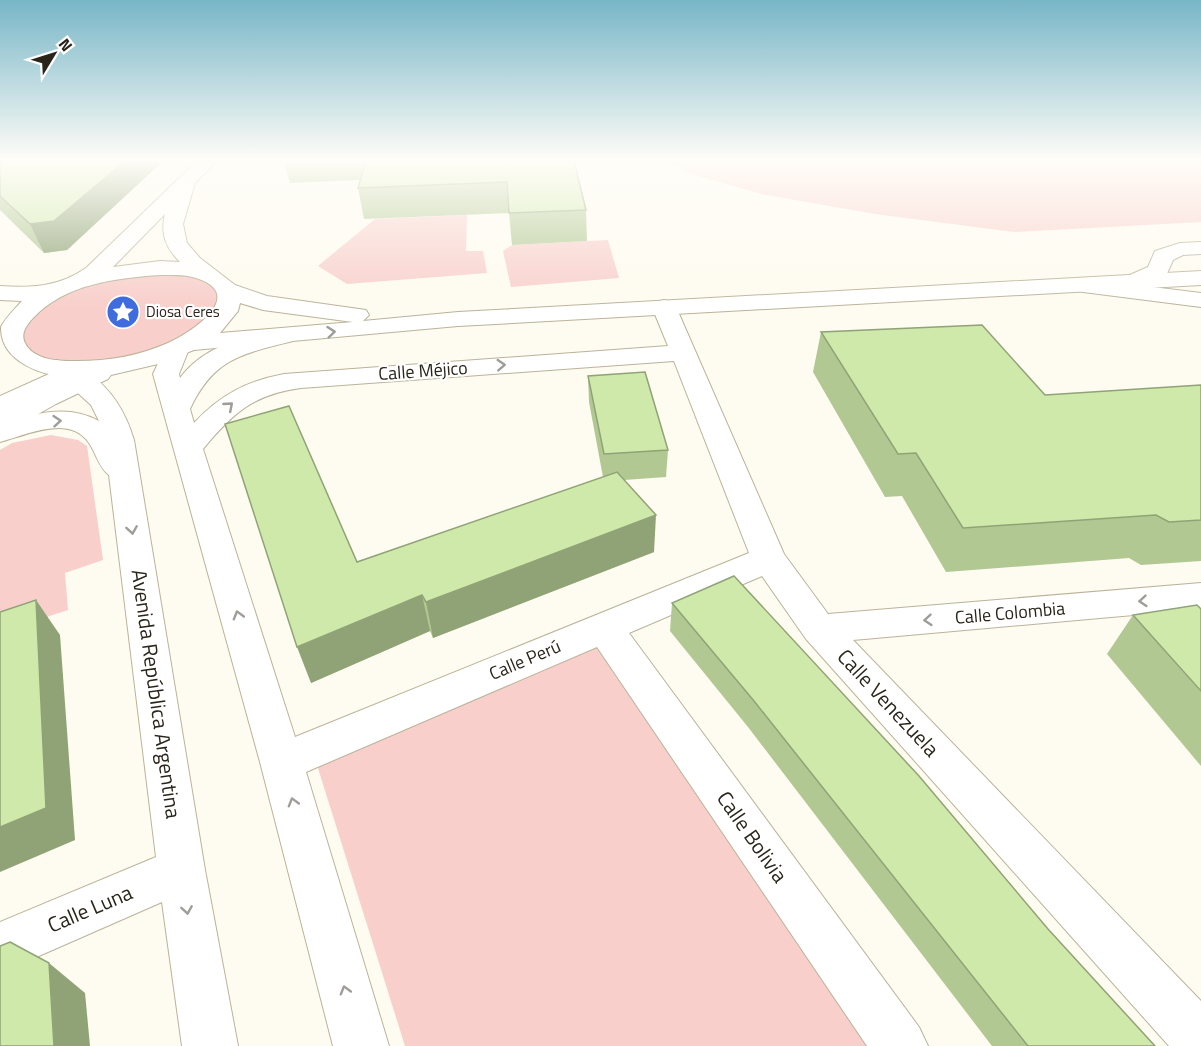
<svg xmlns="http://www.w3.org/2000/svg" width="1201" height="1046" viewBox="0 0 1201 1046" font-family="'Titillium Web',sans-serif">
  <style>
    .green { fill: #f8cfcb }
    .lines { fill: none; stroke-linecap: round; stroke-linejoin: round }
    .minor-casing { stroke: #bbb399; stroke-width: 2 }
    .major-casing { stroke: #bbb399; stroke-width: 2 }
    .minor { fill: #fff; fill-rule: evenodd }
    .major { fill: #fff; fill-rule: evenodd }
    .wall { fill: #b1c892 }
    .shaded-wall { fill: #90a377 }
    .building { fill: #cee9aa; stroke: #90a377; stroke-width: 1.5 }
    .oneway { stroke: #9f9d98 }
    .labels { text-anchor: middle; stroke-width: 4.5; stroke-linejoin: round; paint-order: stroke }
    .far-poi-label { font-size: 15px; fill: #29251b; stroke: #fff; text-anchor: start }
    .street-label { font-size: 18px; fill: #29251b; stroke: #fff }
    .near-street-label { font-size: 21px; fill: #29251b; stroke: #fff }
  </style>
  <rect width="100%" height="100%" fill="#fefbf0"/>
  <g class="green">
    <path d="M665,161H1201V222L1014,232L875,214L761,194L691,174Z"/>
    <path d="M467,215L466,251H483L487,273L347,284L318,266L375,219Z"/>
    <path d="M608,240L619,278L511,287L503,251L512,245Z"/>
    <path d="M109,274H206L229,304L159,356L43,366L11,335L35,304Z"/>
    <path d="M51,435L78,440L87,446L103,560L65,573L68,610L0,632V450L12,443Z"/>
    <path d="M596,646L871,1046H405L317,765Z"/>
  </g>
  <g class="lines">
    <g class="minor-casing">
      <g id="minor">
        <path d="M1201,242V254L1183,255L1173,260L1166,276L1144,286L1201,293V307L1083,292L1075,290L1072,285L1075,280L1083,278L1122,283L1125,277L1148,267L1155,251L1180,243Z"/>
        <path d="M664,300L672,302L676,307L784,554L828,614L1201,583V609L853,640L1201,1001V1046H1169L806,639L762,576L629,633L919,1027L928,1046H867L597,647L306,772L389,1046H333L260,762L153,374L167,344L176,341L185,344L189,349L179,374L180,378C205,344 246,337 284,328L293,331L297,336L293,341C242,354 214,358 190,409L194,423C220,395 247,381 284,374L668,346L652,307L656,302ZM674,361L749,553L295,737L203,449C233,413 254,394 301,388Z"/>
        <path d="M57,360L70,365L80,362L89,364L93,370L90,374C113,391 126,413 134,440L205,870L238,1046H182L162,902L0,973V922L156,857L109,475C99,468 96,453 89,443C69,414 27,435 0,442V424C33,414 67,403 99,421L91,405L69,385L0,414V396L49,374L44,368L48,362Z"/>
      </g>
    </g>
    <g class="major-casing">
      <path id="major" d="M197,161H216L195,183L183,224L187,243L200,258L235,285L267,296L366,310L369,315L363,321L458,312L1201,271V285L458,326L194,350L158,364L111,375L108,379L56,404L10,430L0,433V412L69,377C45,376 0,363 1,327C6,317 15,309 22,301L0,300V286C31,288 59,287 86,268ZM165,214C160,234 166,248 180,262L160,261L113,267ZM160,275C172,275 185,274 196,278C249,295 190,333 168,343C136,357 103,362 69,361C54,361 32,358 25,343C20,333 27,325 33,318C65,284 116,278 160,275ZM240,303L263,310L353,322L220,333L238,311Z"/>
    </g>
    <use href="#minor" class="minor"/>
    <use href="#major" class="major"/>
  </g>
  <g class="wall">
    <path d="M0,161H163L67,250L44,253L0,210Z"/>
    <path d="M284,161H574L586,210L587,241L512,245L509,213L364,219L358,188L360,180L290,183Z"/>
    <path d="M821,332L1045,395L1201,385V561L1141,565L1129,558L946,572L902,496L885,497L813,372Z"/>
    <path d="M588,376L668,450L666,477L624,480L654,552L433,638L430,631L311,683L357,562L603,477L589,402Z"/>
    <path d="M672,603L1048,929L1155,1046H992L748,727L670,631Z"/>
    <path d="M1201,609V766L1107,654L1133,615Z"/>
  </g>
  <g class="shaded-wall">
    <path d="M125,161H163L67,250L44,253L30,224Z"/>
    <path d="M656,515L654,552L433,638L426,602Z"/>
    <path d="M422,595L430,631L311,683L297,647Z"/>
    <path d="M36,600L60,635L75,840L0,872V827Z"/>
    <path d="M49,963L85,993L90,1046H54Z"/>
  </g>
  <g class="building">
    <path d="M0,161H125L54,221L30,224L0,196Z"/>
    <path d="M366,161H574L586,210L509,213L507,182L358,188Z"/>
    <path d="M982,325L1045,395L1201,385V520L1169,522L1156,515L963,528L916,453L898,454L821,332Z"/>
    <path d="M645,372L668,450L604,454L588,376Z"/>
    <path d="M289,406L357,562L617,472L656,515L426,602L422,595L297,647L225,424Z"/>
    <path d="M734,576L919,776L1048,929L1155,1046H1028L754,701L672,603Z"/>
    <path d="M36,600L46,808L0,827V612Z"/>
    <path d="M1197,605L1201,609V691L1133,615Z"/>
    <path d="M10,942L49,963L54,1046H0V946Z"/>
  </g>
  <defs><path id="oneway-chevron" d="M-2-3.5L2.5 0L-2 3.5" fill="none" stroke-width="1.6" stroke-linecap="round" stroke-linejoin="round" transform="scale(1.5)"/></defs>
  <g class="oneway">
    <use href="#oneway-chevron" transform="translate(331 332) rotate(-6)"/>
    <use href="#oneway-chevron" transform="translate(501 365) rotate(-3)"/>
    <use href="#oneway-chevron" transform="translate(229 406) rotate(-41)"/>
    <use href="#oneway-chevron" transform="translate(57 421) rotate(-5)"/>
    <use href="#oneway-chevron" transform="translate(132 530) rotate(81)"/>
    <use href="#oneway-chevron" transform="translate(1143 601) rotate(175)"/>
    <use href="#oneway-chevron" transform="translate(238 615) rotate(-106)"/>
    <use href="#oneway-chevron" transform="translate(928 620) rotate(175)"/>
    <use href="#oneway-chevron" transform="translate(293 802) rotate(-106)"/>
    <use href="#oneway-chevron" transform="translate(187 910) rotate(81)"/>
    <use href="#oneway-chevron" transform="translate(345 990) rotate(-106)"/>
  </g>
  <linearGradient id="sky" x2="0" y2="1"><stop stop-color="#78b6c7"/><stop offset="0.52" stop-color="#fffdf8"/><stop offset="1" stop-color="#fffdf8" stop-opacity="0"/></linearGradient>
  <rect width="1201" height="308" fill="url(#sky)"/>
  <defs>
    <g id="sight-disc" transform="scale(1.725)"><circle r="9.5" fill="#3f6dde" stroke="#fff"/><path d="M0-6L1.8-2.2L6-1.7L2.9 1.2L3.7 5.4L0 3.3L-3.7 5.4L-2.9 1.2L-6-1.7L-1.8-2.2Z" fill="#fff"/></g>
  </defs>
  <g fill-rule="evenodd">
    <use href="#sight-disc" x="123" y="312"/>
  </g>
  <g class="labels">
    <g class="far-poi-label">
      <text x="146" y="317">Diosa Ceres</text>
    </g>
    <g class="street-label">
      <text transform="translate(423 371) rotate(-4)" y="6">Calle Méjico</text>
      <text transform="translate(1010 613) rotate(-5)" y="6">Calle Colombia</text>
      <text transform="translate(525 660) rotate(-23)" y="6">Calle Perú</text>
    </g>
    <g class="near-street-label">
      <text transform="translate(156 694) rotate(82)" y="7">Avenida República Argentina</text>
      <text transform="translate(888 703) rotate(47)" y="7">Calle Venezuela</text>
      <text transform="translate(752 837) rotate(55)" y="7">Calle Bolivia</text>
      <text transform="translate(90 909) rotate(-23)" y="7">Calle Luna</text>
    </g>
  </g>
  <g transform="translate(54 54) rotate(52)" stroke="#ffffff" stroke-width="4.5" paint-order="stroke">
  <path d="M0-4.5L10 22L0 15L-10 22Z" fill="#29251b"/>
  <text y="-9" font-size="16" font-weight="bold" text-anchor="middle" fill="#29251b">N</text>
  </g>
</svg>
